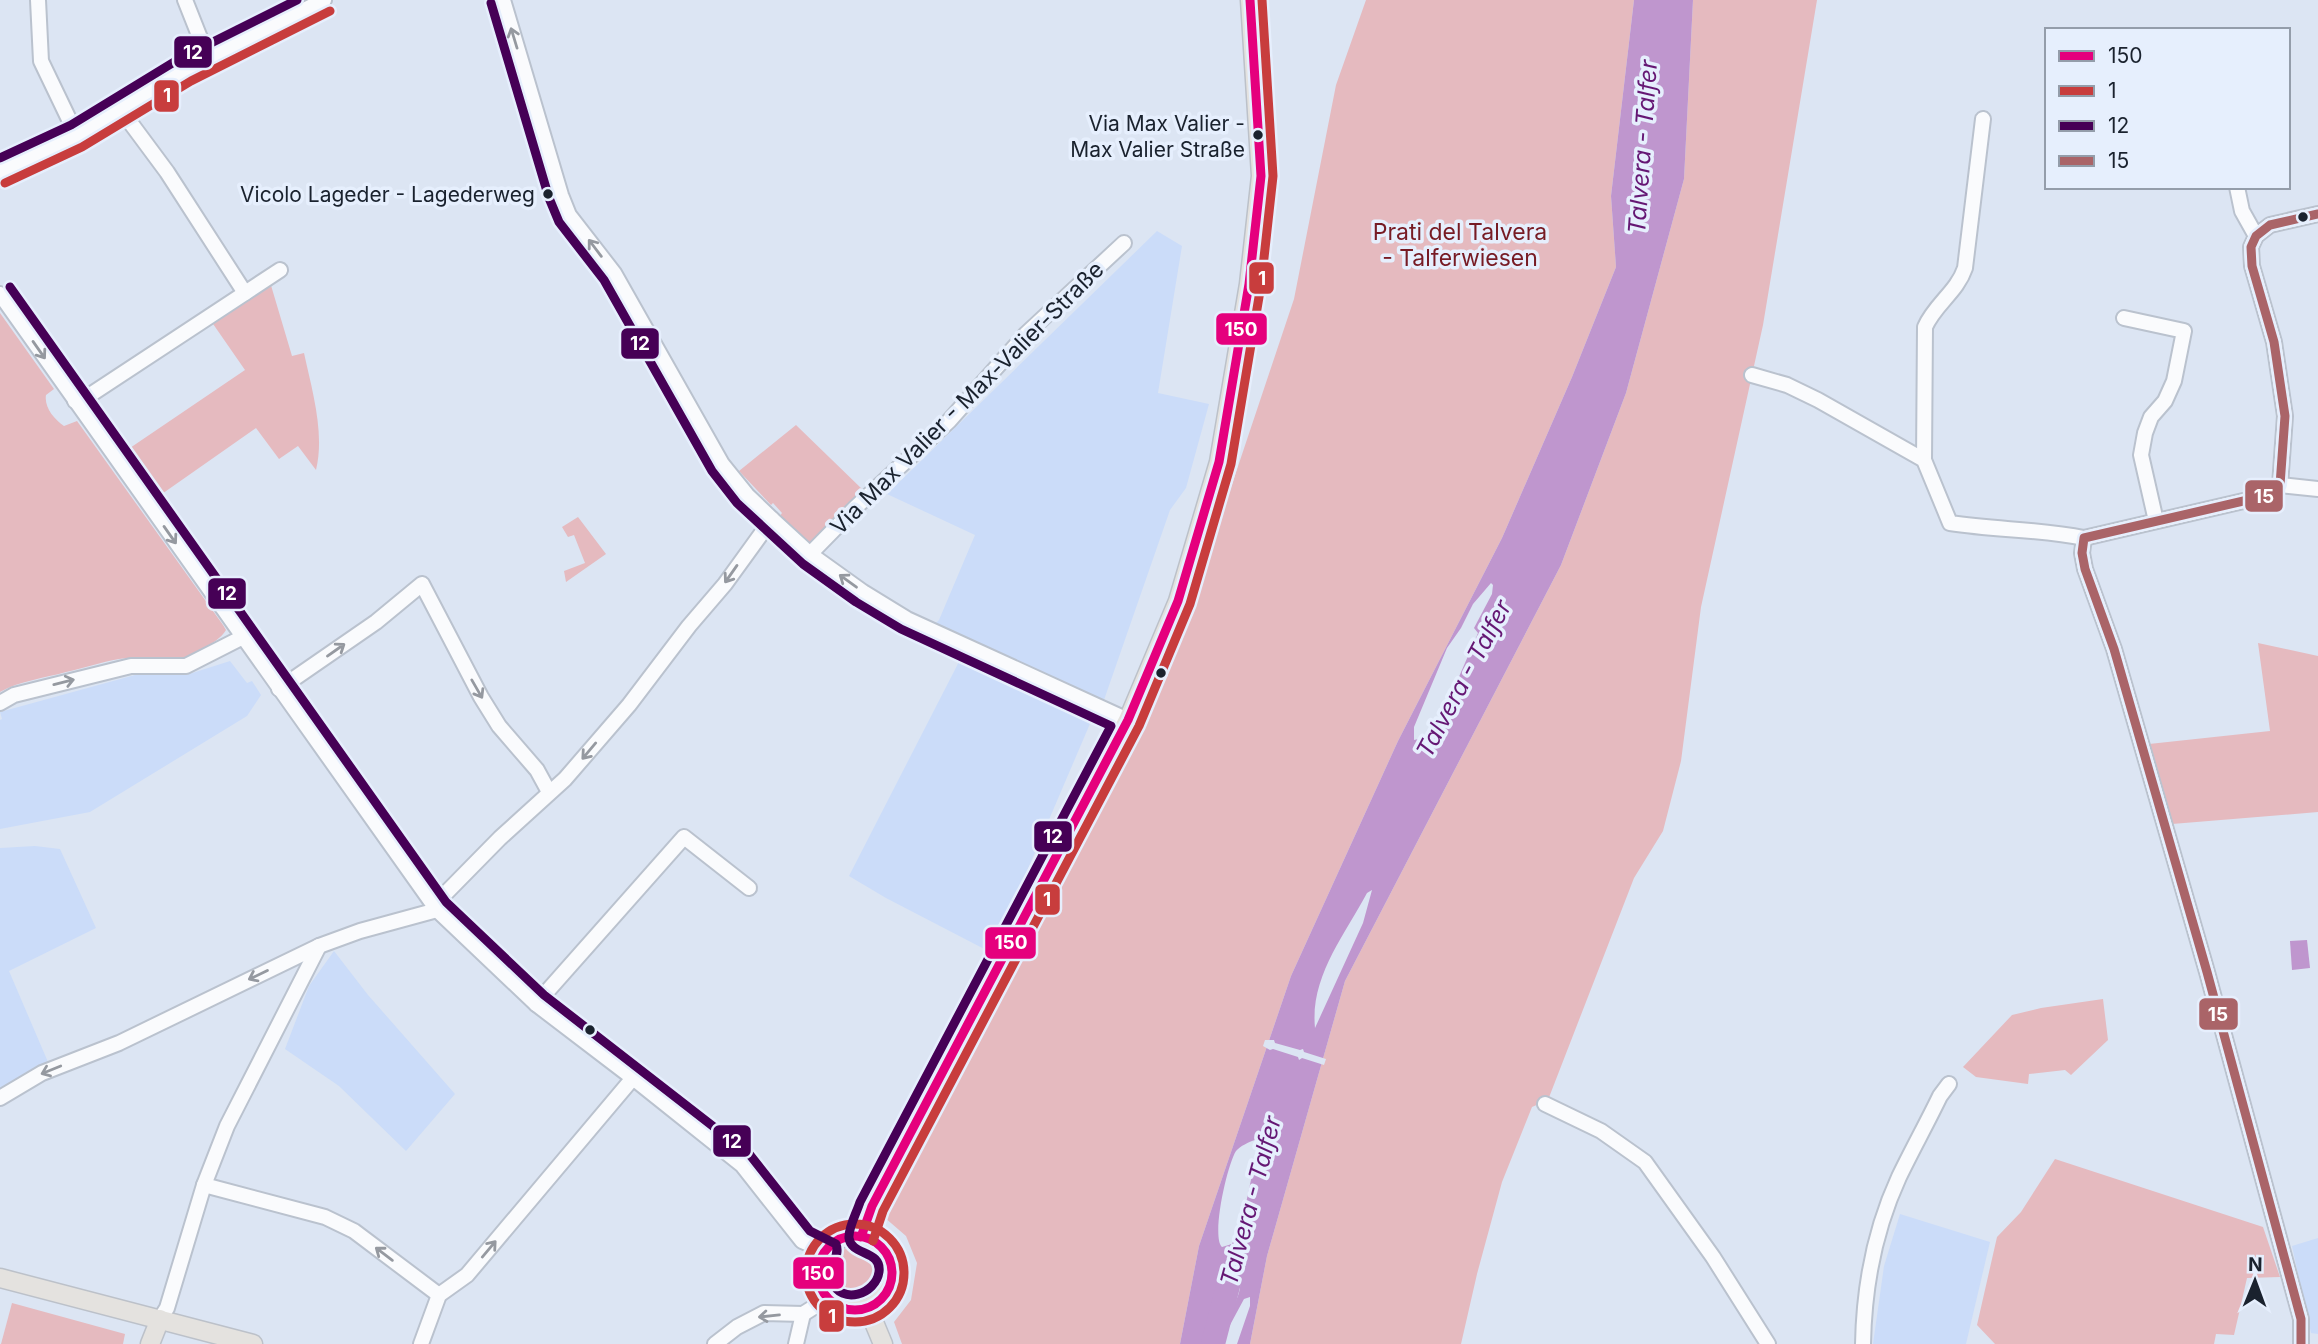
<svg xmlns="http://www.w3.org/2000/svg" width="2318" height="1344" viewBox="0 0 2318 1344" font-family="Inter,sans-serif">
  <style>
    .built { fill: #cbdcf9 }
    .green { fill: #e5babf }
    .water { fill: #bf96ce; fill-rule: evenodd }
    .pier { fill: #dce5f3 }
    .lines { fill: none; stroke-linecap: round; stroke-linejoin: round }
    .river { stroke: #bf96ce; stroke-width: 24 }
    .minor-casing { stroke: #bac2ce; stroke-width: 18 }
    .major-casing { stroke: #bcc1c9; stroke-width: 21 }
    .minor { stroke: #fafbfd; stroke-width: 14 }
    .major { stroke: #e4e2df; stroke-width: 18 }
    .bus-1-casing { stroke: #e6effd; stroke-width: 14 }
    .bus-2-casing { stroke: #e6effd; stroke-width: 14 }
    .bus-3-casing { stroke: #e6effd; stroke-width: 14 }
    .bus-4-casing { stroke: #e6effd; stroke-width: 14 }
    .bus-1 { stroke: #e5007d; stroke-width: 9 }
    .bus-2 { stroke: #c83d3d; stroke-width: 9 }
    .bus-3 { stroke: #460056; stroke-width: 9 }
    .bus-4 { stroke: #aa6468; stroke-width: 9 }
    .oneway { stroke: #9599a0 }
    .bus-dot { fill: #1a222e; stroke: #e6effd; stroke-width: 2.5 }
    .labels { text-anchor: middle; stroke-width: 7; stroke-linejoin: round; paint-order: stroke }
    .bus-label { font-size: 21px; fill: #1a222e; stroke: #e6effd; text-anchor: end }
    .park-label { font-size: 23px; fill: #771b24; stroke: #e6effd }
    .street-label { font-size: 23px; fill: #1a222e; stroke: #e6effd }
    .water-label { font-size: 24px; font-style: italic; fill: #651774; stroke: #e6effd }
    .line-badge { stroke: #e6effd; stroke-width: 2.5 }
    .badge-label { font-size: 19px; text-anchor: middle; font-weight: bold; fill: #fff }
  </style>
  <rect width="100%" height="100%" fill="#dce5f3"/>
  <g class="built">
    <path d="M1157,231L1182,246L1158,393L1209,404L1186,488L1170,510L1104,700L936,623L939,620L975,535L887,494Z"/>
    <path d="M964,652L1092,719L992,953L886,898L849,876Z"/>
    <path d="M230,661L247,683L252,681L261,695L247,716L90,812L0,829V720L2,719L0,712L135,675H186Z"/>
    <path d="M35,846L60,849L96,928L9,971L48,1062L0,1089V848Z"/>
    <path d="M334,951L368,995L455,1094L406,1151L339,1086L285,1049L309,986Z"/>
    <path d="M1900,1214L1990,1242L1966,1344H1873L1884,1266Z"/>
    <path d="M2318,1238V1334L2311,1333L2292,1246Z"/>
  </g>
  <g class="green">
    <path d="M1366,0H1634L1611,196L1616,267L1572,377L1502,538L1398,741L1291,976L1199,1246L1180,1344H902L894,1322L911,1300L917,1263L906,1236L884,1217L966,1034L1208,556L1294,299L1336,85Z"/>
    <path d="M1693,0H1817L1763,325L1701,607L1681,761L1663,831L1634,878L1548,1100L1532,1107L1502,1182L1477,1274L1461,1344H1250L1267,1256L1345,981L1561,565L1626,393L1684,179Z"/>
    <path d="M270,282L292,356L304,353C312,390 325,433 316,470L298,446L279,459L256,428L159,496L127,450L245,370L211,321Z"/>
    <path d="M0,313L54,389L46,395C44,407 54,419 64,426L77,421L223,625L226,630C218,645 177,663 161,663C144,663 138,657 119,659C101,662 84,668 66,672C45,678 19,681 0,692Z"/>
    <path d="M796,425L863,490L807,545L780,516L782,513L773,503L771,505L739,471Z"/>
    <path d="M578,517L606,554L566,582L564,571L585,563L574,535L568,537L562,527Z"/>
    <path d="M2258,643L2318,656V812L2172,824L2149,744L2270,731Z"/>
    <path d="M2103,999L2108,1040L2071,1075L2065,1070L2029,1074L2028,1084L1976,1077L1963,1067L2012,1015L2041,1008Z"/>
    <path d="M2055,1159L2263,1227L2280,1277L2247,1278L2234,1335L2216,1334L2214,1344H1995L1977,1325L1997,1237L2021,1212Z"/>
    <circle cx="855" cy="1274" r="27"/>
    <path d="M12,1303L125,1334L123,1344H1Z"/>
  </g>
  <g class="water">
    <path d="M1634,0H1693L1684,179L1626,393L1561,565L1345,981L1267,1256L1250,1344H1237L1250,1306V1297L1244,1299L1230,1325C1229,1308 1242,1296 1240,1282L1221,1292L1210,1327L1208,1344H1180L1199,1246L1291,976L1398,741L1502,538L1572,377L1616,267L1611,196ZM1491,583L1493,585L1492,594L1474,628L1478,633L1455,686L1432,728L1423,738L1414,740V727L1447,648L1461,628L1473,604ZM1372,890L1363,923L1315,1028C1310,977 1344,936 1367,893ZM1255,1140L1258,1147L1242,1222L1232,1244L1222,1247C1211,1237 1227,1165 1236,1151C1240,1146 1249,1142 1255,1140Z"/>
    <path d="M2307,940L2310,968L2292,970L2290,941Z"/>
  </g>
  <path class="pier" d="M1265,1040H1274L1275,1043L1300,1050L1303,1049L1304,1052L1326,1059L1324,1065L1302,1058L1299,1060L1298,1057L1273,1049L1270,1050L1263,1046Z"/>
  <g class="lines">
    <path class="river" d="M1213,1344L1236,1255"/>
    <g class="minor-casing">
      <g id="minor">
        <path d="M38,0L41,61L77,136"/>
        <path d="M185,0L208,58"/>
        <path d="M503,0L561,195L569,215L614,273L722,464L747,495L772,519L810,554L863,592L907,619L1128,720"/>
        <path d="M121,110L167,172L245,293"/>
        <path d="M0,172L77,136L185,70L324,0"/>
        <path d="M2237,187L2242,211L2256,236"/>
        <path d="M0,294L437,910L536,1004L633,1078L742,1165L802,1241L826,1251"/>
        <path d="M2124,318L2184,331L2174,381L2165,401L2151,417L2145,433L2141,455L2156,521"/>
        <path d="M1752,375L1787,385L1818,400L1924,460L1950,523C1995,530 2040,529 2084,538"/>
        <path d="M75,401L87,397L280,270"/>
        <path d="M1924,460L1925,327C1935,304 1957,292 1965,268L1983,119"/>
        <path d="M2280,485L2265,496L2084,538L2082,553L2085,569L2114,649L2207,972L2301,1319V1344"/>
        <path d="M2280,485L2285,416L2274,342L2252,266L2251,247L2256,236L2270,225L2318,214"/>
        <path d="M2280,485L2318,489"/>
        <path d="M810,554L856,507L949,421L1026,334L1124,243"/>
        <path d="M279,689L376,622L422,584L481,697L499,726L537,770L549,792"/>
        <path d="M0,703L14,695L131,666H186L243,637"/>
        <path d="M437,910L442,897L500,838L565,779L629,705L689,626L725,584L772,519"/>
        <path d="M536,1004L684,837L749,888"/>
        <path d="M0,1098L42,1073L119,1043L319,946L360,931L437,910"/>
        <path d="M1545,1104L1601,1131L1645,1162L1713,1257L1768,1344"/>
        <path d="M204,1185L325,1217L354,1231L439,1295"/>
        <path d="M160,1319L167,1308L204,1185L227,1126L319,946"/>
        <path d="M421,1344L439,1295L467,1275L633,1078"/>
        <path d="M715,1344L737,1327L764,1313L803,1314L828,1298"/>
        <path d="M796,1344L803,1314"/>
        <path d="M1863,1344C1864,1288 1875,1229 1899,1177C1912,1150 1927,1123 1940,1096L1949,1084"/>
      </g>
    </g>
    <g class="major-casing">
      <g id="major">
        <circle cx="855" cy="1273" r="37"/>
        <path d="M861,1237L872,1206L1128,720L1178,601L1219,462L1249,284L1261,176L1250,0"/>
        <path d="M0,1278L253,1344"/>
        <path d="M868,1308L883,1344"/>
        <path d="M150,1344L160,1319"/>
      </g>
    </g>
    <use href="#minor" class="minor"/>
    <use href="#major" class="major"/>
    <g class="bus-1-casing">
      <g id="bus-1">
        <circle cx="855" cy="1273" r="37"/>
        <path d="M861,1237L872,1206L1128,720L1178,601L1219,462L1249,284L1261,176L1250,0"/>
      </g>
    </g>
    <g class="bus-2-casing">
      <g id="bus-2">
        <path d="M5,183L82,147L191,81L330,11"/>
        <circle cx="855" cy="1273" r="49"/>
        <path d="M873,1241L883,1211L1139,726L1190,604L1231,464L1261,285L1273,176L1262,0"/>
      </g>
    </g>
    <g class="bus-3-casing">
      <g id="bus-3">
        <path d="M0,158L71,125L179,59L297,0"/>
        <path d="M10,287L446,902L544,995L750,1155L810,1231L836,1244C841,1257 827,1267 832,1281C841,1306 876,1294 879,1272C882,1250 851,1256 849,1238C848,1228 857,1212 860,1202L1111,726L901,629L856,602L803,564L764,528L737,503L712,471L604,280L559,222L549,198L491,3"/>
      </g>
    </g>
    <g class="bus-4-casing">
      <path id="bus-4" d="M2301,1344V1319L2207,972L2114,649L2085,569L2082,553L2084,538L2265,496L2280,485L2285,416L2274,342L2252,266L2251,247L2256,236L2270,225L2318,214"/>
    </g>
    <use href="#bus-1" class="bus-1"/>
    <use href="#bus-2" class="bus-2"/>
    <use href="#bus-3" class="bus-3"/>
    <use href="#bus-4" class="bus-4"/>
  </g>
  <defs><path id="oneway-shaft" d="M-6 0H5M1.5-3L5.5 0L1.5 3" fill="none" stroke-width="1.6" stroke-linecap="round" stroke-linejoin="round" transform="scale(1.75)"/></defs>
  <g class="oneway">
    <use href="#oneway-shaft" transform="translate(514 38) rotate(-107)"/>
    <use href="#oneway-shaft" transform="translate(595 248) rotate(-127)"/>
    <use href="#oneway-shaft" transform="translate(39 350) rotate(55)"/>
    <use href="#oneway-shaft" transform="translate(170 535) rotate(55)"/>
    <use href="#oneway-shaft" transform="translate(731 574) rotate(125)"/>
    <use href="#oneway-shaft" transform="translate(848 581) rotate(-144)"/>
    <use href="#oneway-shaft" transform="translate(336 650) rotate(-35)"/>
    <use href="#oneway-shaft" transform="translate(64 682) rotate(-14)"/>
    <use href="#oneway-shaft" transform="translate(477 689) rotate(60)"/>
    <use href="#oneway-shaft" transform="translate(589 751) rotate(130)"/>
    <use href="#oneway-shaft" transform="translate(258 975) rotate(154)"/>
    <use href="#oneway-shaft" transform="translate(51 1070) rotate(158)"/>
    <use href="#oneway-shaft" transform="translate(489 1249) rotate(-50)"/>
    <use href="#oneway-shaft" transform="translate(384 1254) rotate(-143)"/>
    <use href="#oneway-shaft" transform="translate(769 1316) rotate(174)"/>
  </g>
  <g class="bus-dot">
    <circle cx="1258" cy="135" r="6"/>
    <circle cx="548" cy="194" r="6"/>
    <circle cx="2303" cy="217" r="6"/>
    <circle cx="1161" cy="673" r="6"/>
    <circle cx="590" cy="1030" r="6"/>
  </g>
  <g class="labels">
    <g class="bus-label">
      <text x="1245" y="131">Via Max Valier -<tspan x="1245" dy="26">Max Valier Straße</tspan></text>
      <text x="535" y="202">Vicolo Lageder - Lagederweg</text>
    </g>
    <g class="park-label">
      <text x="1460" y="240">Prati del Talvera<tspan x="1460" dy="26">- Talferwiesen</tspan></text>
    </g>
    <g class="street-label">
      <text transform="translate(967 398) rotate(-45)" y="8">Via Max Valier - Max-Valier-Straße</text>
    </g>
    <g class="water-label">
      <text transform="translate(1643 147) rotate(-86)" y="8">Talvera - Talfer</text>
      <text transform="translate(1464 679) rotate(-62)" y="8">Talvera - Talfer</text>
      <text transform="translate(1251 1201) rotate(-75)" y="8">Talvera - Talfer</text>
    </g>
  </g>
  <g class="line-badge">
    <rect x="173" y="35" width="40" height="34" rx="7" fill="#460056"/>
    <rect x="153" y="79" width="27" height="34" rx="7" fill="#c83d3d"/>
    <rect x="1248" y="261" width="27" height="34" rx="7" fill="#c83d3d"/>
    <rect x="1215" y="312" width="53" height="34" rx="7" fill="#e5007d"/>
    <rect x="620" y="327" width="40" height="33" rx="7" fill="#460056"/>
    <rect x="2244" y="479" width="40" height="34" rx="7" fill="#aa6468"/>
    <rect x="207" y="577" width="40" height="33" rx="7" fill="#460056"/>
    <rect x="1033" y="820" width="40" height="33" rx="7" fill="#460056"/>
    <rect x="1034" y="883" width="27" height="33" rx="7" fill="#c83d3d"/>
    <rect x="984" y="926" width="53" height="34" rx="7" fill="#e5007d"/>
    <rect x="2198" y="997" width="41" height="34" rx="7" fill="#aa6468"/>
    <rect x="712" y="1124" width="40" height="34" rx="7" fill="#460056"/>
    <rect x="792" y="1256" width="53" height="34" rx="7" fill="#e5007d"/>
    <rect x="818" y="1299" width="27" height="34" rx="7" fill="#c83d3d"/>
  </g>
  <g class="badge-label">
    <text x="193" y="59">12</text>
    <text x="167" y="102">1</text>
    <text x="1262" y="285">1</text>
    <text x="1241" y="336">150</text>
    <text x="640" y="350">12</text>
    <text x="2264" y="503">15</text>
    <text x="227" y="600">12</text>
    <text x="1053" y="843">12</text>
    <text x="1047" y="906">1</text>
    <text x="1011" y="949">150</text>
    <text x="2218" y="1021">15</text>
    <text x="732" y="1148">12</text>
    <text x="818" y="1280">150</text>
    <text x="832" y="1323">1</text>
  </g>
  <rect x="2045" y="28" width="245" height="161" fill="#e6effd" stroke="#949daa" stroke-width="2"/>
  <rect x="2059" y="51" width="35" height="10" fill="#e5007d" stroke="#949daa" stroke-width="2"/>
  <text x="2108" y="63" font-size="21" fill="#1a222e">150</text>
  <rect x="2059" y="86" width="35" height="10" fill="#c83d3d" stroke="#949daa" stroke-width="2"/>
  <text x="2108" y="98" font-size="21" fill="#1a222e">1</text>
  <rect x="2059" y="121" width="35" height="10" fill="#460056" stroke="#949daa" stroke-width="2"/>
  <text x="2108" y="133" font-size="21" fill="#1a222e">12</text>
  <rect x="2059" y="156" width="35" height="10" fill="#aa6468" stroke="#949daa" stroke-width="2"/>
  <text x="2108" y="168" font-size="21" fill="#1a222e">15</text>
  <g transform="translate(2255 1281) rotate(1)" stroke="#e6effd" stroke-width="5" paint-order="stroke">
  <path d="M0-5L12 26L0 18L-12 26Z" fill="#1a222e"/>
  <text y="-10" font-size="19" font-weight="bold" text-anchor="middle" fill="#1a222e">N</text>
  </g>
</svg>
